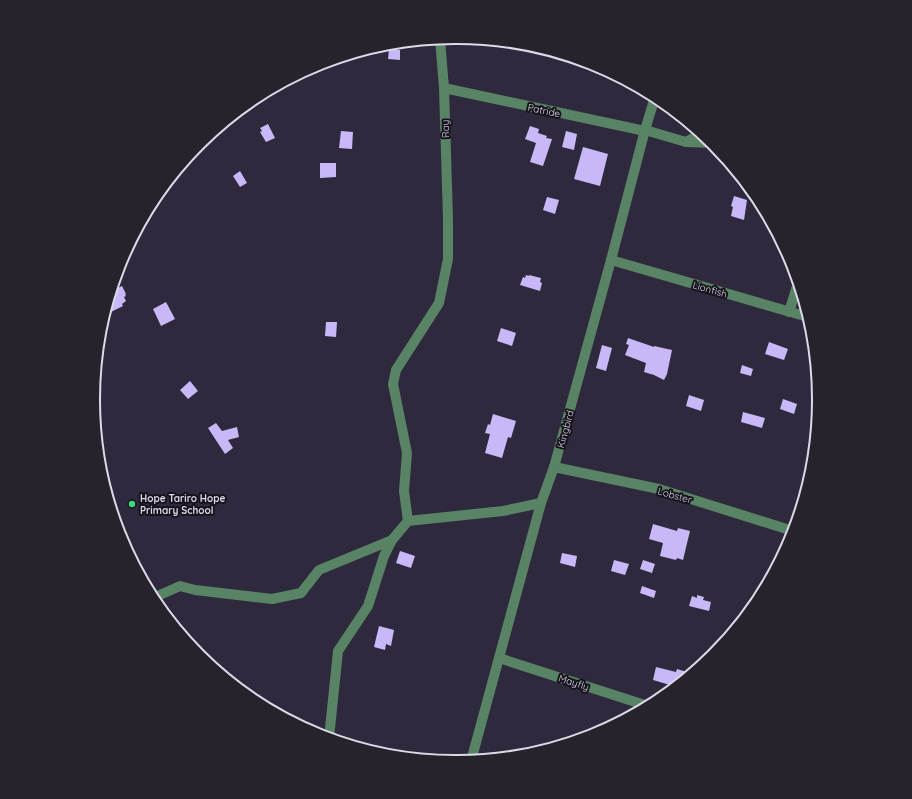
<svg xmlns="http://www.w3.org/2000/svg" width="912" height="799" viewBox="0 0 912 799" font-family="Quicksand,sans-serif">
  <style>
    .building { fill: #c9b8f8 }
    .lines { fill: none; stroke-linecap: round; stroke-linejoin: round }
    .minor { stroke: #588364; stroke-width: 10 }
    .poi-dot { fill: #40d77c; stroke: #16131d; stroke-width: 1.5 }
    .labels { text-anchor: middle; stroke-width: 4; stroke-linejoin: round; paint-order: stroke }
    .street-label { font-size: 10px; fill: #dcd9e8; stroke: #16131d }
    .poi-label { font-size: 10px; font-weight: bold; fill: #dcd9e8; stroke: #16131d; text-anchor: start }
    .rim { fill: none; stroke: #dcd9e8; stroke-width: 2 }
  </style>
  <rect width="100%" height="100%" fill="#2f293e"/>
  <g class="building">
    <path d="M389,49L400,50V60L388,59Z"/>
    <path d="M268,124L275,138L266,142L260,132L262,131L260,128Z"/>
    <path d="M530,126L539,129L538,133L547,136L546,138L552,139L543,166L530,162L536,143L525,139Z"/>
    <path d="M341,131L353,132L352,149L339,148Z"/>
    <path d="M566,131L577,134L574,150L562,147Z"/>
    <path d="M583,147L608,154L600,186L574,179Z"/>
    <path d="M320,163H336V177L320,178Z"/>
    <path d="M240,171L247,183L240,187L233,176Z"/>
    <path d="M734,196L747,200L744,220L731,216L733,207L731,206Z"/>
    <path d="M547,197L559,200L555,214L543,210Z"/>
    <path d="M526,275L529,276V275L541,278L540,282L542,283L540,291L520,285L523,277L525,278Z"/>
    <path d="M122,286L126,294H125L126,296L124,297L126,301L122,304L123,306L105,315L112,291Z"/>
    <path d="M166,302L175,319L161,326L153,309Z"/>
    <path d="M326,322H337L336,337L325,336Z"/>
    <path d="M501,328L516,333L512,346L497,341Z"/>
    <path d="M628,338L654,347V346L672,350L667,374L664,380L654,375L644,372L646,363L625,355L629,345L626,344Z"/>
    <path d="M769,342L788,349L784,360L765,354Z"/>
    <path d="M602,345L612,348L606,371L596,368Z"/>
    <path d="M742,365L753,369L751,376L740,373Z"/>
    <path d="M190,381L198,391L188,399L180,390Z"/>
    <path d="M689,395L704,400L701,411L686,406Z"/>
    <path d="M783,399L797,404L794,414L780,409Z"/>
    <path d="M743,412L765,418L762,428L741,422Z"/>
    <path d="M493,414L516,421L511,438L508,437L502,458L485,453L490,434L485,433L488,424L490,425Z"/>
    <path d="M216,423L222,431L237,427L239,437L228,440L233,448L225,454L208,428Z"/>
    <path d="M653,524L677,531L678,528L690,531L683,560L677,558L676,560L660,556L663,543L649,539Z"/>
    <path d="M400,551L415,556L411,568L396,563Z"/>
    <path d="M562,553L577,556L575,567L560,563Z"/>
    <path d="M614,560L629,564L625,575L611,571Z"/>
    <path d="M643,560L655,564L652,573L640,569Z"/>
    <path d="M642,586L656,591L654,598L640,593Z"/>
    <path d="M697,595L704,597L703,600L711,602L709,611L689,606L692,596L697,598Z"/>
    <path d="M379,626L394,630L391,646L386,644L385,650L374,647Z"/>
    <path d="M656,667L676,672L677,669L687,672L685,678L668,692L670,685L653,680Z"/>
  </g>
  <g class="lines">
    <g class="minor">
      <path d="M444,88L645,131"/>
      <path d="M645,130L686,142L713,143"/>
      <path d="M686,142L701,134"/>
      <path d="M611,260L808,317"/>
      <path d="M789,312L798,283"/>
      <path d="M554,467L659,489L793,531"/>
      <path d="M408,521L404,491L407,453L393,384L396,370L439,303L448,259V219L444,88L440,39"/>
      <path d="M153,598L180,586L195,590L272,599L301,593L319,570L392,540L408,521L503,511L541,503"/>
      <path d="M499,658L648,706"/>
      <path d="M329,738L338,651L368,606L384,556L392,540"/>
      <path d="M471,761L541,503L554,467L611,260L645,130L655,97"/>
    </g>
  </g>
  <circle class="poi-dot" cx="132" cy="504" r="4"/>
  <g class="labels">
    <g class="street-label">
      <text transform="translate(544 110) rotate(12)" y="4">Patride</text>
      <text transform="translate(445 129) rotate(-92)" y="4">Ray</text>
      <text transform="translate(710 289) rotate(16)" y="4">Lionfish</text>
      <text transform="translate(565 429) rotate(-75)" y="4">Kingbird</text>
      <text transform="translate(675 495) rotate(16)" y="4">Lobster</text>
      <text transform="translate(574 682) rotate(18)" y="4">Mayfly</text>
    </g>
    <g class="poi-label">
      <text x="140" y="502">Hope Tariro Hope<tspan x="140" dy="12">Primary School</tspan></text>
    </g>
  </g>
  <path d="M0 0H912V799H0ZM455 44H457A355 355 0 0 1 812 399V400A355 355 0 0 1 457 755H455A355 355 0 0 1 100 400V399A355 355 0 0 1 455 44Z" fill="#26232d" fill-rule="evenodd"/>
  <path class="rim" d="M455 44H457A355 355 0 0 1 812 399V400A355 355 0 0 1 457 755H455A355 355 0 0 1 100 400V399A355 355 0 0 1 455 44Z"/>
</svg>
